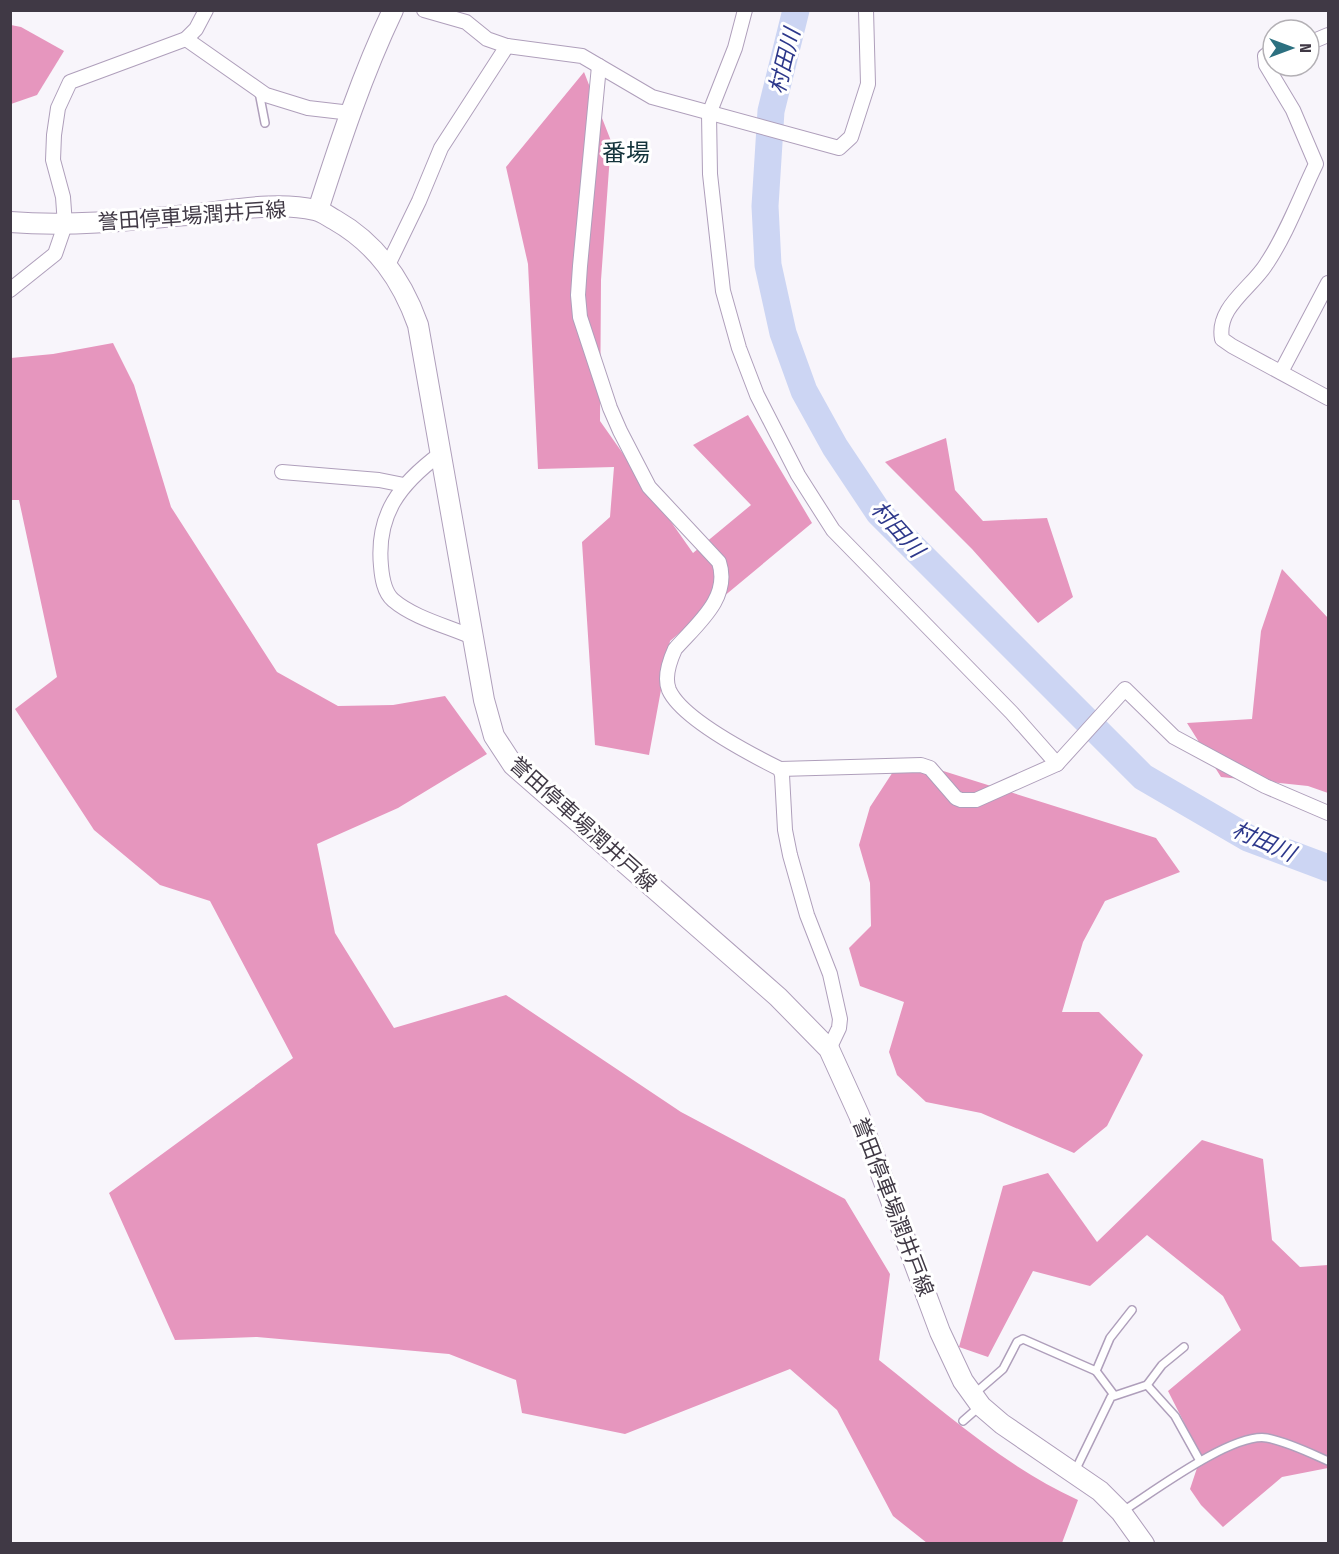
<svg xmlns="http://www.w3.org/2000/svg" width="1339" height="1554" viewBox="0 0 1339 1554" font-family="'Fira Sans Condensed','Noto Sans JP',sans-serif">
  <style>
    .forest { fill: #e696be }
    .lines { fill: none; stroke-linecap: round; stroke-linejoin: round }
    .river { stroke: #ccd5f3; stroke-width: 27 }
    .lane-casing { stroke: #af9fbb; stroke-width: 10 }
    .street-casing { stroke: #af9fbb; stroke-width: 16 }
    .secondary-casing { stroke: #af9fbb; stroke-width: 22 }
    .lane { stroke: #fff; stroke-width: 7 }
    .street { stroke: #fff; stroke-width: 14 }
    .secondary { stroke: #fff; stroke-width: 20 }
    .labels { text-anchor: middle; stroke-width: 6; stroke-linejoin: round; paint-order: stroke }
    .street-label { font-size: 21px; fill: #403945; stroke: #fff }
    .water-label { font-size: 22px; font-style: italic; fill: #2d388b; stroke: #fff }
    .quarter-label { font-size: 24px; fill: #14343c; stroke: #fff }
  </style>
  <rect width="100%" height="100%" fill="#f8f5fb"/>
  <g class="forest">
    <path d="M11,25L21,27L64,51L37,95L11,104Z"/>
    <path d="M584,72L611,141L601,280L600,421L693,553L751,505L693,445L748,415L812,523L670,641L649,755L595,745L582,542L610,517L614,467L538,469L528,264L506,167Z"/>
    <path d="M113,343L134,385L171,507L277,672L338,706L393,705L445,696L487,754L398,808L317,844L335,933L394,1028L506,995L681,1112L845,1199L890,1274L879,1360C942,1410 1005,1467 1078,1500L1062,1543H927L893,1516L837,1410L790,1369L625,1434L522,1413L516,1380L449,1354L257,1337L175,1340L109,1193L293,1058L210,901L160,885L94,830L15,709L57,677L19,500H11V358L53,354Z"/>
    <path d="M946,438L955,490L983,521L1047,518L1073,597L1038,623L972,549L885,462Z"/>
    <path d="M1282,569L1328,618V793L1308,786L1221,777L1187,723L1252,719L1261,631Z"/>
    <path d="M902,758L1156,838L1180,872L1105,901L1083,942L1062,1012H1099L1143,1055L1107,1126L1074,1153L981,1113L926,1102L897,1075L889,1052L904,1002L860,986L849,948L871,926L870,883L859,845L870,807Z"/>
    <path d="M1202,1140L1263,1159L1272,1240L1300,1267L1328,1265V1468L1282,1477L1223,1527L1201,1505L1190,1489L1201,1456L1168,1391L1241,1330L1223,1296L1147,1235L1090,1286L1033,1271L988,1357L959,1347L1003,1186L1048,1173L1097,1242Z"/>
  </g>
  <g class="lines">
    <path class="river" d="M796,10L771,111L765,206L768,265L783,333L804,391L835,447L879,513L1143,777L1248,838L1328,868"/>
    <g class="lane-casing">
      <g id="lane">
        <path d="M259,92L265,123"/>
        <path d="M1096,1371L1110,1338L1132,1310"/>
        <path d="M1147,1385L1175,1416L1200,1461"/>
        <path d="M974,1394L1003,1369L1017,1342L1023,1339L1096,1371L1114,1395"/>
        <path d="M963,1421L979,1407"/>
        <path d="M1075,1471L1111,1397L1147,1385L1162,1365L1184,1347"/>
        <path d="M1123,1511C1153,1492 1233,1432 1267,1438C1288,1442 1310,1453 1328,1461"/>
      </g>
    </g>
    <g class="street-casing">
      <g id="street">
        <path d="M424,10L466,22L487,39L507,46L582,56L652,97L839,148L851,137L868,84L866,10"/>
        <path d="M745,10L735,48L709,114L710,174L723,291L739,348L757,395L798,475L833,530L1012,713L1057,764"/>
        <path d="M186,39L266,95L308,108L351,113"/>
        <path d="M1309,43L1328,35"/>
        <path d="M1273,50L1265,56L1266,65L1293,110L1316,164C1300,197 1287,233 1267,263C1252,288 1216,307 1222,339L1232,346L1328,398"/>
        <path d="M599,66L580,266L578,295L580,317L610,408L620,431L649,487L719,562C731,598 697,624 675,649C670,660 664,678 669,690C682,719 752,755 780,769L782,775L785,830L790,855L807,915L830,974L840,1019L839,1028L829,1049"/>
        <path d="M388,265L419,201L441,148L507,46"/>
        <path d="M10,290L55,254L65,225L63,197L53,160L54,135L58,108L70,82L186,39L196,29L206,10"/>
        <path d="M1281,372L1328,283"/>
        <path d="M440,454C400,484 376,514 381,566C382,578 384,592 393,600C414,618 447,626 472,637"/>
        <path d="M282,472L379,480L404,485"/>
        <path d="M780,769L921,765L930,768L956,798L961,800H976L1057,764L1125,689L1174,737L1265,786L1328,813"/>
      </g>
    </g>
    <g class="secondary-casing">
      <g id="secondary">
        <path d="M318,210C340,142 362,75 393,10"/>
        <path d="M10,222C73,227 135,220 197,214C234,210 278,201 315,210C322,211 329,217 335,220C377,244 402,280 418,325L484,700L494,736L513,765L778,997L829,1049L859,1115L940,1332L963,1381L981,1406L1002,1424L1100,1491L1121,1512L1144,1544"/>
      </g>
    </g>
    <use href="#lane" class="lane"/>
    <use href="#street" class="street"/>
    <use href="#secondary" class="secondary"/>
  </g>
  <g class="labels">
    <g class="street-label">
      <text transform="translate(192 216) rotate(-4)" y="7">誉田停車場潤井戸線</text>
      <text transform="translate(583 824) rotate(42)" y="7">誉田停車場潤井戸線</text>
      <text transform="translate(893 1207) rotate(69)" y="7">誉田停車場潤井戸線</text>
    </g>
    <g class="water-label">
      <text transform="translate(784 61) rotate(-76)" y="8">村田川</text>
      <text transform="translate(898 529) rotate(48)" y="8">村田川</text>
      <text transform="translate(1264 841) rotate(24)" y="8">村田川</text>
    </g>
    <g class="quarter-label">
      <text x="626" y="161">番場</text>
    </g>
  </g>
  <rect width="1339" height="1554" fill="none" stroke="#403945" stroke-width="24"/>
  <g transform="translate(1291 48) rotate(90)"><circle r="28" fill="#ffffff" stroke="#b3b0b5" stroke-width="1.5"/>
  <path d="M0-4.5L10 22L0 15L-10 22Z" fill="#2c7080"/>
  <text y="-9" font-size="16" font-weight="bold" text-anchor="middle" fill="#403945">N</text>
  </g>
</svg>
